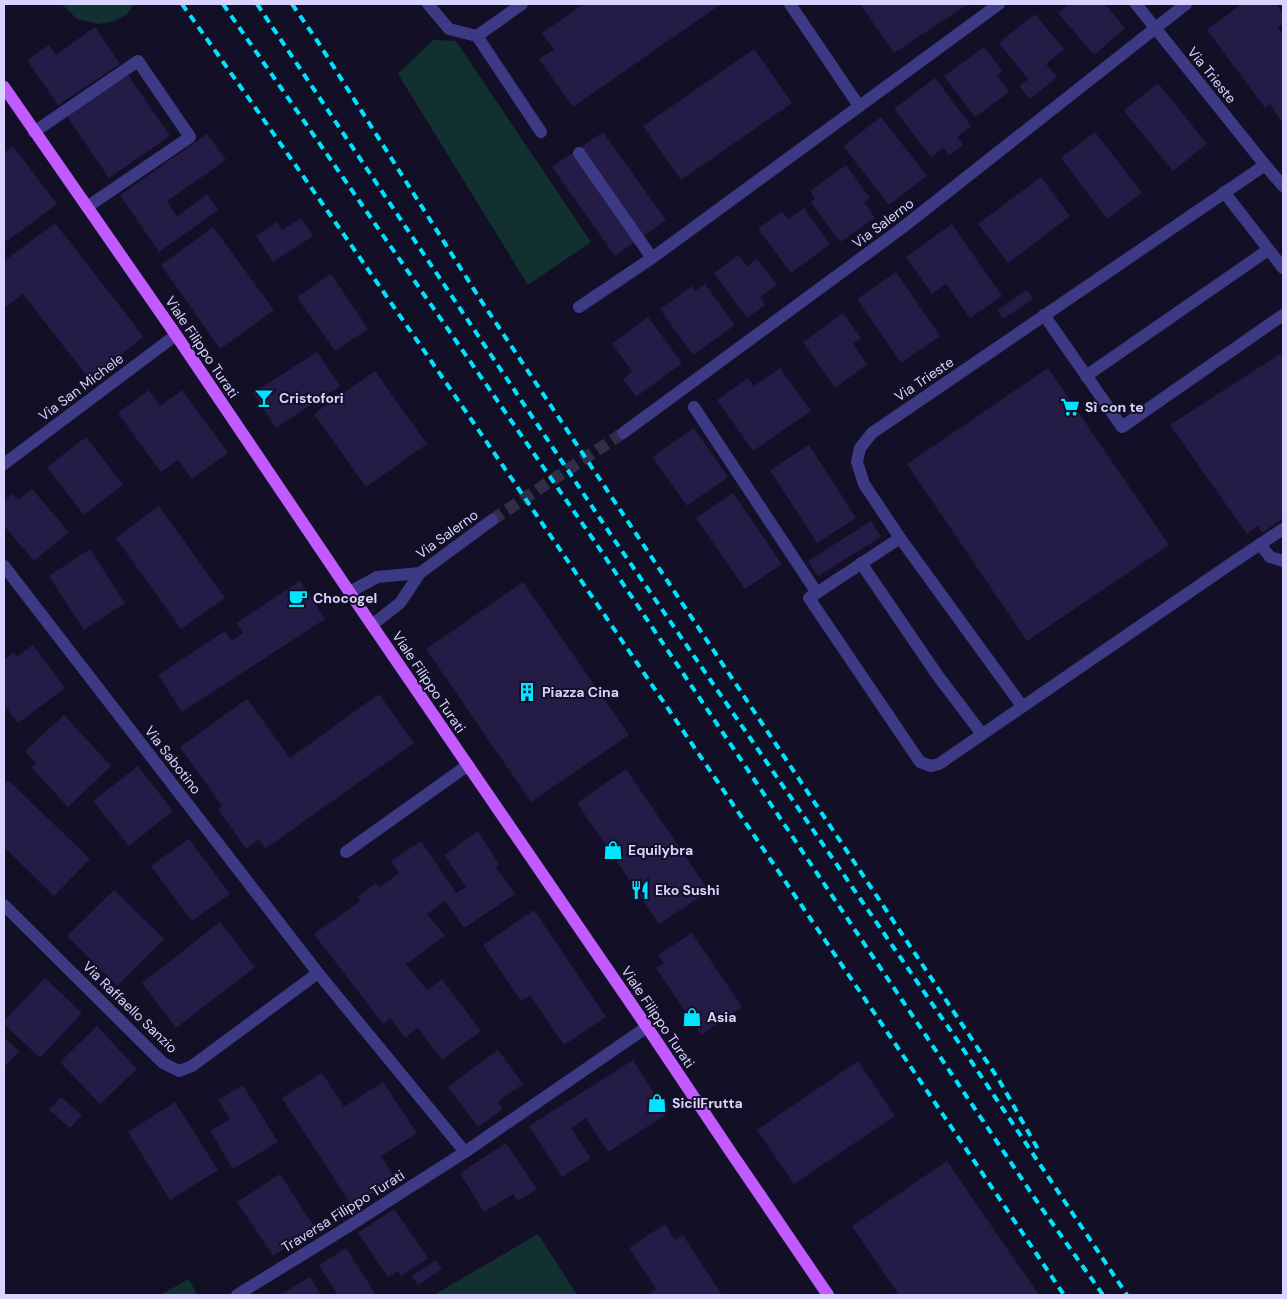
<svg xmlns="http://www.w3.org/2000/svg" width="1287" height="1299" viewBox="0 0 1287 1299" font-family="'DM Sans',sans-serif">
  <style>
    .green { fill: #12302f }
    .building { fill: #241b47 }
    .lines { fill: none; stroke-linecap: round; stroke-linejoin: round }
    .minor-tunnel { stroke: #312d47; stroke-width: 12; stroke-dasharray: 12 6; stroke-linecap: butt }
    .service { stroke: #3d3a85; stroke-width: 12 }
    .minor { stroke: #3d3a85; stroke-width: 12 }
    .tertiary { stroke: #3d3a85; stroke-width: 12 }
    .primary { stroke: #c25bff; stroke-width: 12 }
    .rail { stroke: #00e5ff; stroke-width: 4; stroke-dasharray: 8 6; stroke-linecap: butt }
    .labels { text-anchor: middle; stroke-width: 4; stroke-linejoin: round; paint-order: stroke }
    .street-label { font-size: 14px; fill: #d9d4ff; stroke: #130f26 }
    .poi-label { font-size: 14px; font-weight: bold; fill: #d9d4ff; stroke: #130f26; text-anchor: start }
  </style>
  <rect width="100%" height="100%" fill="#130f26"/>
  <g class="green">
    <path d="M62,4H134L127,14L115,21L98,24L77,19Z"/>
    <path d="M433,40L456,41L591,242L528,285L398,74Z"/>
    <path d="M538,1234L577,1295H434Z"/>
    <path d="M189,1279L197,1295H160Z"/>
  </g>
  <g class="building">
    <path d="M584,4H721L573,107L539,59L554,49L542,33Z"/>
    <path d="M860,4H968L894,53Z"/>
    <path d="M1069,4H1105L1125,28L1094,55L1058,13Z"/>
    <path d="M1242,4H1276L1283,14V24L1278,28L1283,35V124L1270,104L1265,108L1207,30Z"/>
    <path d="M1035,14L1064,49L1046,64L1057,77L1030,99L1019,86L1028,79L999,43Z"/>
    <path d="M95,27L120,64L58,105L27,60L49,45L56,55Z"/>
    <path d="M984,47L1002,71L997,75L1009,92L975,117L944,76Z"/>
    <path d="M754,49L792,103L681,180L643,126Z"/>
    <path d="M128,75L170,136L109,178L67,116Z"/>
    <path d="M935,78L971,126L957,137L963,145L949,155L943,148L931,157L894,109Z"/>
    <path d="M1158,83L1207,144L1173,171L1124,111Z"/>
    <path d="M881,117L927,176L889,205L843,146Z"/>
    <path d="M603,132L666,220L615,256L552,167Z"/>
    <path d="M1095,132L1142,193L1107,219L1061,158Z"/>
    <path d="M207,134L226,160L167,201L177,217L207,194L218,210L159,252L120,195Z"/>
    <path d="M13,146L57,204L7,241L4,237V153Z"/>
    <path d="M846,165L870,198L864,202L875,218L840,242L811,202L815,199L810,191Z"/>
    <path d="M1041,177L1070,216L1008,263L978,224Z"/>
    <path d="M804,208L830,244L791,273L758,229L782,211L788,219Z"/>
    <path d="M301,218L313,236L273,262L256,236L277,222L282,230Z"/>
    <path d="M55,223L133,323L143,337L90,380L23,294L4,308V261Z"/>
    <path d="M952,224L1002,296L970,318L946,284L932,294L906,257Z"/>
    <path d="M213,227L274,310L220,349L161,265Z"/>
    <path d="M738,255L747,266L757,259L777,285L760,297L765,305L747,318L714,273Z"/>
    <path d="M896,272L940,336L901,363L857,299Z"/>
    <path d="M331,274L368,329L335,351L297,297Z"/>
    <path d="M705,284L735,325L693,355L660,309L692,286L695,291Z"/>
    <path d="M1027,290L1033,299L1003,319L997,310Z"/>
    <path d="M843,313L861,338L853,344L867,364L835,388L803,342Z"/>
    <path d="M648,317L682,363L636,397L623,379L632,371L612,344Z"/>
    <path d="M317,352L340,386L276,428L253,393Z"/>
    <path d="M1283,352V518L1262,533L1258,526L1247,534L1170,425Z"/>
    <path d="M780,368L811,411L753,451L717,400L748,378L754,386Z"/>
    <path d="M1048,368L1169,545L1027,641L907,464Z"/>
    <path d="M375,371L427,444L366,487L314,414Z"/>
    <path d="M149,390L160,406L182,390L228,453L192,479L178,460L161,472L118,413Z"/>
    <path d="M694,428L728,477L687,506L652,457Z"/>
    <path d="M86,437L123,485L84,515L47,467Z"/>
    <path d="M809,445L856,518L817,543L770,470Z"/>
    <path d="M32,489L69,532L34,561L4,526V521L5,520L4,518V501L13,494L18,500Z"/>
    <path d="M733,493L782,564L745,589L696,518Z"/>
    <path d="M159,506L225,598L181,629L116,538Z"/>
    <path d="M871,521L881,537L818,576L808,561Z"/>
    <path d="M90,549L125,603L84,630L49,576Z"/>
    <path d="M300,581L325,619L182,712L158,675L225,631L232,641L243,633L236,623Z"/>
    <path d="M523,582L629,735L531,802L426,649Z"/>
    <path d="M33,645L65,688L18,723L4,704V660L14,652L17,657Z"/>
    <path d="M379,694L414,743L265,849L259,839L246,849L218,809L222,806L180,747L247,699L290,758Z"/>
    <path d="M64,715L111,766L68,807L31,767L36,763L25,751Z"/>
    <path d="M138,766L173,811L129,846L93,801Z"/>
    <path d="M626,769L709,891L659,924L577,803Z"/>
    <path d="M8,780L90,859L54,896L4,847V784Z"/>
    <path d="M478,831L499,864L496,867L515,894L464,928L445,901L427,914L445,936L406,964L427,990L442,979L481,1031L442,1060L418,1028L405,1038L390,1018L383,1024L314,934L360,901L357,897L376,883L380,887L399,873L391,861L421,841L456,893L466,887L444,855Z"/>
    <path d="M189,839L230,894L192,921L151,866Z"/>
    <path d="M114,890L164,939L117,986L67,936Z"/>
    <path d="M534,910L606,1017L564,1045L530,995L521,1001L483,945Z"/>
    <path d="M220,922L255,967L176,1028L142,983Z"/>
    <path d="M692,933L742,1007L701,1035L656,968L664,964L658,955Z"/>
    <path d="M45,978L82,1013L40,1058L4,1024V1021Z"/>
    <path d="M97,1026L137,1069L100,1104L60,1062Z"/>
    <path d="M4,1037L19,1051L4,1067Z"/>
    <path d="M498,1050L523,1084L498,1102L503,1109L478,1127L448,1087Z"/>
    <path d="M633,1060L667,1114L608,1152L586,1118L571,1128L591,1158L562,1177L529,1126Z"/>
    <path d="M858,1061L895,1116L794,1184L757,1130Z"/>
    <path d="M322,1073L344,1107L383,1082L417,1133L381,1156L395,1179L352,1206L282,1098Z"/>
    <path d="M243,1085L278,1142L233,1169L210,1131L230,1119L218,1100Z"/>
    <path d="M61,1097L82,1115L70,1128L49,1110Z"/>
    <path d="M175,1102L218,1170L170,1200L128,1132Z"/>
    <path d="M506,1143L537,1189L518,1201L513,1194L484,1212L460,1173Z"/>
    <path d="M947,1161L1039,1295H899L852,1226Z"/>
    <path d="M280,1174L315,1228L273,1256L237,1202Z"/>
    <path d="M394,1209L428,1258L401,1276L398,1271L388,1277L358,1233Z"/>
    <path d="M665,1224L675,1240L683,1235L722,1295H646L656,1289L629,1248Z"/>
    <path d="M346,1248L376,1295H338L319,1265Z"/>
    <path d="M436,1260L442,1269L418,1285L412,1276Z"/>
    <path d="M310,1277L321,1295H280Z"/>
  </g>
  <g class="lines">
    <path class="minor-tunnel" d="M492,520L623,433"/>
    <g class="service">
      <path d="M428,4L449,29L477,36L541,132"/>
      <path d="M34,132L138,61L190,137L87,207"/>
      <path d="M579,153L652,258"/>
      <path d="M1224,192L1283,268"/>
      <path d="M1044,315L1122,427L1283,315"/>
      <path d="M1086,376L1268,250"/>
      <path d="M694,407L817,593"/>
      <path d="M1260,544L1270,557L1283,561"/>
      <path d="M346,852L468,765"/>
    </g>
    <g class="minor">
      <path d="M790,4L859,106"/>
      <path d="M477,36L522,4"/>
      <path d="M579,307L652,258L999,4"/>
      <path d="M623,433L902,228L1186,4"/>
      <path d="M4,464L176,335"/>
      <path d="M900,538L809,598L920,762L931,766L939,764L1229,565L1283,529"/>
      <path d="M861,563L938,676L982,734"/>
      <path d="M4,566L318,973L465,1152"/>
      <path d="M350,592L377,577L420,573"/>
      <path d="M372,625L400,603L420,573L492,520"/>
      <path d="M1022,706L900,538L864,484L857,462L860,448L872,433L1265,165"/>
      <path d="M4,905L163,1063L179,1071L192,1066L318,973"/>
      <path d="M237,1295L346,1228L465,1152L647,1027"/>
    </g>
    <path class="tertiary" d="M1136,4L1265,165L1283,186"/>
    <path class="primary" d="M4,87L176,335L365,615L647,1027L730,1151L828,1295"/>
    <g class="rail">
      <path d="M182,4C349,239 511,477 673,716C804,909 935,1102 1064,1295"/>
      <path d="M223,4L593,539L1038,1203L1103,1295"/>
      <path d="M257,4L611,535L957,1040L1127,1295"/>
      <path d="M292,4L318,42L480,299L999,1080L1039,1151"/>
    </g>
  </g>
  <defs>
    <g id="bar-bare" transform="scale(1.5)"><path d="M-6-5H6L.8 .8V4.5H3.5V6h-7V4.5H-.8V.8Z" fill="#00e5ff" stroke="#130f26" stroke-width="2.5" paint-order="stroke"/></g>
    <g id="supermarket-bare" transform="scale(1.5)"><path d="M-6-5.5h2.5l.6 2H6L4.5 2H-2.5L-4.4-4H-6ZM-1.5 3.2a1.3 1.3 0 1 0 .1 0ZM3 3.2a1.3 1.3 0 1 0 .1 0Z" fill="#00e5ff" stroke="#130f26" stroke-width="2.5" paint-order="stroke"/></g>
    <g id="cafe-bare" transform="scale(1.5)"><path d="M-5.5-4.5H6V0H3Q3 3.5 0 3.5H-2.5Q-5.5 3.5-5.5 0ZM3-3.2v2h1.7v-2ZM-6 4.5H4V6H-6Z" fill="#00e5ff" stroke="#130f26" stroke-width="2.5" paint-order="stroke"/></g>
    <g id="building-bare" transform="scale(1.5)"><path d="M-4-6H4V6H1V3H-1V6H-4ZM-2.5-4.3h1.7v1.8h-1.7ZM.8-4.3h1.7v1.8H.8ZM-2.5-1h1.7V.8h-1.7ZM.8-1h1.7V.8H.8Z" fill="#00e5ff" stroke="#130f26" stroke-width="2.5" paint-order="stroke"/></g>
    <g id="shop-bare" transform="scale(1.5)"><path d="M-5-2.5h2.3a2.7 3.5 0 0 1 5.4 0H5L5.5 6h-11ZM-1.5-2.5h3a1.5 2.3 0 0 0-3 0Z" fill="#00e5ff" stroke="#130f26" stroke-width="2.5" paint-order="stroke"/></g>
    <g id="restaurant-bare" transform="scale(1.5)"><path d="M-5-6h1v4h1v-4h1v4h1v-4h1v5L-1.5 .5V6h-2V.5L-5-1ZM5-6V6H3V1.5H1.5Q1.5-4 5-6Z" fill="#00e5ff" stroke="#130f26" stroke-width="2.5" paint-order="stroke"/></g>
  </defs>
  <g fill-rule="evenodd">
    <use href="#bar-bare" x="264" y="398"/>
    <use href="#supermarket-bare" x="1070" y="407"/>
    <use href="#cafe-bare" x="298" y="598"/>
    <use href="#building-bare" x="527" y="692"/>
    <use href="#shop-bare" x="613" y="850"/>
    <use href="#restaurant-bare" x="640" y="890"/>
    <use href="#shop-bare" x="692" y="1017"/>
    <use href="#shop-bare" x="657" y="1103"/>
  </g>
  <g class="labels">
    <g class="street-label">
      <text transform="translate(1212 75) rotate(51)" y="5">Via Trieste</text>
      <text transform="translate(883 223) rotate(-37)" y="5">Via Salerno</text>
      <text transform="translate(202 347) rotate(56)" y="5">Viale Filippo Turati</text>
      <text transform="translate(924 379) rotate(-34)" y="5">Via Trieste</text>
      <text transform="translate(81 387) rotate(-37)" y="5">Via San Michele</text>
      <text transform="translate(447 534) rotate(-36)" y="5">Via Salerno</text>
      <text transform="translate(429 682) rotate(56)" y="5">Viale Filippo Turati</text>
      <text transform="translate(173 760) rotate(52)" y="5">Via Sabotino</text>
      <text transform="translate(130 1007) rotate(44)" y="5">Via Raffaello Sanzio</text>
      <text transform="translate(658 1017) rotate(56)" y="5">Viale Filippo Turati</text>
      <text transform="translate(343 1211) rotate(-32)" y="5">Traversa Filippo Turati</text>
    </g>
    <g class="poi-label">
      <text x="279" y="403">Cristofori</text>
      <text x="1085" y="412">Sì con te</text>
      <text x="313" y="603">Chocogel</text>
      <text x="542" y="697">Piazza Cina</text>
      <text x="628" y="855">Equilybra</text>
      <text x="655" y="895">Eko Sushi</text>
      <text x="707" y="1022">Asia</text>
      <text x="672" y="1108">SicilFrutta</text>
    </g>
  </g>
  <rect width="1287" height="1299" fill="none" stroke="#d9d4ff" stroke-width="10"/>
</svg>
